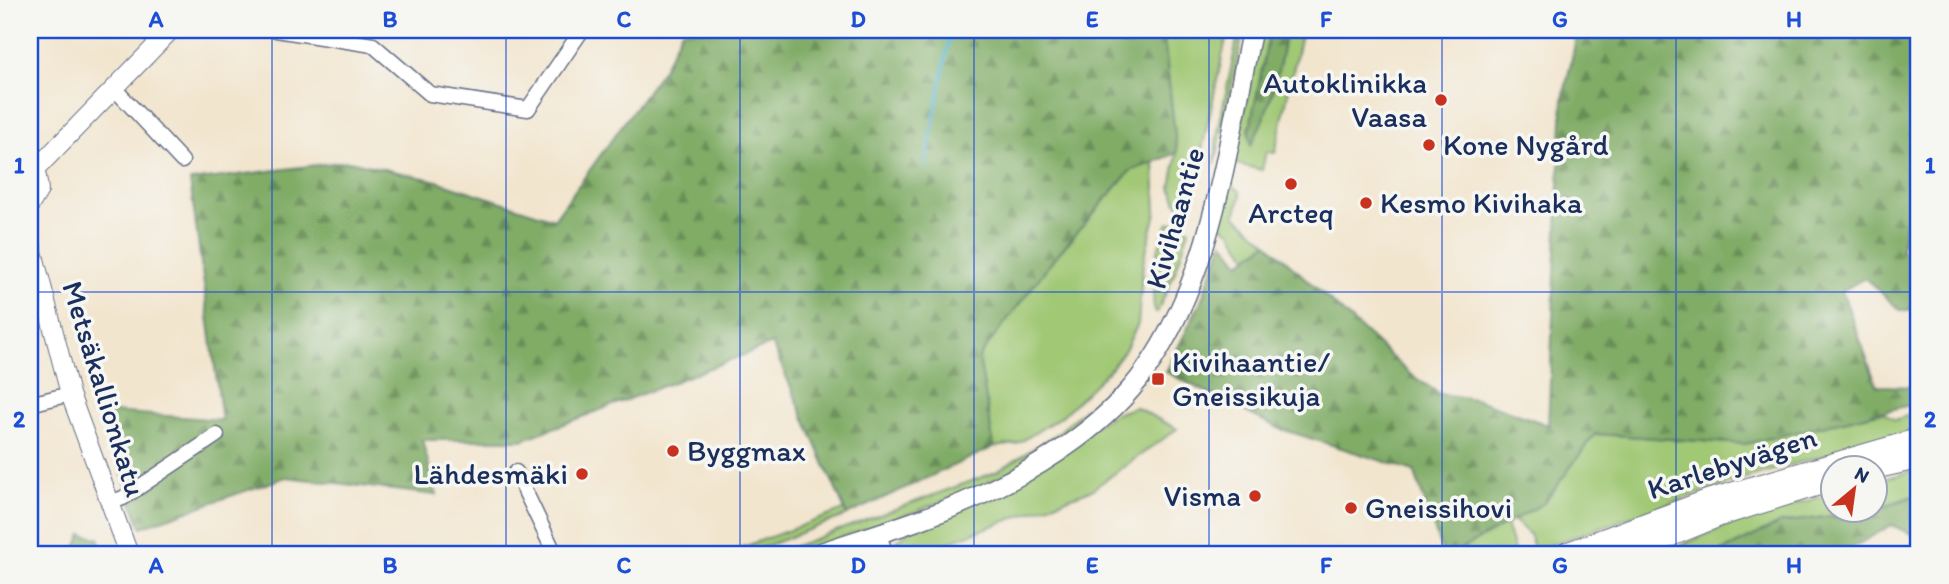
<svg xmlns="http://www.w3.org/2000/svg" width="1949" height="584" viewBox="0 0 1949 584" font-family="Itim,sans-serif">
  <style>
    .grass { fill: #a0c874; stroke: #5e7c69; stroke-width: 2 }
    .forest { fill: url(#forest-firs); stroke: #4e6e62; stroke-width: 2 }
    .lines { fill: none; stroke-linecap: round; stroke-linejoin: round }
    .stream { stroke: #49aec8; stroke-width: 3.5 }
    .minor-casing { stroke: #666f85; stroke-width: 17 }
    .tertiary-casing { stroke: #666f85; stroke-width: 20 }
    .secondary-casing { stroke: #666f85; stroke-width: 22 }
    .trunk-casing { stroke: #666f85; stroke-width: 25 }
    .minor { stroke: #fff; stroke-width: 14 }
    .tertiary { stroke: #fff; stroke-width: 18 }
    .secondary { stroke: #fff; stroke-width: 19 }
    .trunk { stroke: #fff; stroke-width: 23 }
    .grid { fill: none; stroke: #1d4ed8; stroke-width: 2; stroke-opacity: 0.55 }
    .poi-dot { fill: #c8321e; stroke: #f6f6f2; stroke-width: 2.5 }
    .labels { text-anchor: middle; stroke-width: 7; stroke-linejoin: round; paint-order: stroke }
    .poi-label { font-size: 30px; fill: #1b2f5e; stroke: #f6f6f2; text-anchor: start }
    .street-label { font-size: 30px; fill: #1b2f5e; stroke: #f6f6f2 }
    .neatline { fill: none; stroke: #1d4ed8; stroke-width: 2.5 }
    .grid-label { font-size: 23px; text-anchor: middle; font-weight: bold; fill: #1d4ed8 }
  </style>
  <defs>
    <pattern id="forest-firs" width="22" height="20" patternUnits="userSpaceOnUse" patternTransform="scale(1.75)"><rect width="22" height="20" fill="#80ac66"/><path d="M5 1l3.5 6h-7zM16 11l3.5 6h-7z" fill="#688c57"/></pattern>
  </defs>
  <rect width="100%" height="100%" fill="#f6f6f2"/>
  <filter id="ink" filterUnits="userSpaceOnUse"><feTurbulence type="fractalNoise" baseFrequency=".0143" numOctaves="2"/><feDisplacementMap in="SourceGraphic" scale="14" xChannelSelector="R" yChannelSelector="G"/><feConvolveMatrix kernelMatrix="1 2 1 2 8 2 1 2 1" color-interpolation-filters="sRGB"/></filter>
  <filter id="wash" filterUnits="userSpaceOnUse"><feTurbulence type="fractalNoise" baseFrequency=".00686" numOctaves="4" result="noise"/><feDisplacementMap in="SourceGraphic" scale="28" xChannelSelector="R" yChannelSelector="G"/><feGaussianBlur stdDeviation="1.57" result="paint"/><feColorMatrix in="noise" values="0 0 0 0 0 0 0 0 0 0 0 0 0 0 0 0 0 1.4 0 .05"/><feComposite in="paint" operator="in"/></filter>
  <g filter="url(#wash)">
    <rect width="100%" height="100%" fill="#f2e5ce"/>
    <g class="grass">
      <path d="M1163,30H1228L1188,214L1177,203L1171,188L1177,153Z"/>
      <path d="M1239,30H1244L1215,164L1217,136Z"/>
      <path d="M1262,30H1302L1275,153L1266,152L1262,170L1233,163Z"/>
      <path d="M1154,162L1156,213L1143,263L1138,324L1126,348L1112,367L1062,416L1017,444L994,447L978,358L1053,260L1130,171Z"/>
      <path d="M1228,185L1239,190L1241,196L1235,215L1267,243L1248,257L1231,231L1218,224Z"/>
      <path d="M1176,222L1189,230L1177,267L1157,313L1154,312C1152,289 1155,242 1169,223Z"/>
      <path d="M1120,377L1123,382C1094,409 1067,437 1033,458C965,500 870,526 794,554H774L996,472L1058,433Z"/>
      <path d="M1135,407L1177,429L1091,490L926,550L927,554H893L894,544L910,530L1115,414Z"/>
      <path d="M1883,412L1895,420L1919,412V429L1745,478L1535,550L1529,534L1514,520L1544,503L1595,434L1745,444Z"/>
      <path d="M1919,469V494L1876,508V481Z"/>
      <path d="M1833,493L1834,510L1867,511L1781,523L1716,554H1660L1736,522Z"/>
      <path d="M844,510L847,515L746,554H724Z"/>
      <path d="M1506,524L1515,554H1452Z"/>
    </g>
    <g class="forest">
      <path d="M682,30H1163L1177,153L1130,171L1053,260L979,357L994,447L847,515L772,344L522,440H422L437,495L286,477L141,527L99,411L222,420L190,181L349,161L437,181L554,219L663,69Z"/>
      <path d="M1270,30H1286C1279,72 1271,108 1251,145L1249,131Z"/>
      <path d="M1578,30H1919V196L1909,197L1901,252H1919V310H1900L1865,278L1842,291L1877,386L1919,387V403L1745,444L1595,434L1544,503L1452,554H1443L1414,471L1278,428L1166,372L1201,301L1223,241L1240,263L1267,243L1410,374L1440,394L1475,399L1548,425L1563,99Z"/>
      <path d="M1919,494V530L1910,534L1892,525L1841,554H1716L1781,523L1876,510Z"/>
      <path d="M82,534L99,538L103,554H73Z"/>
    </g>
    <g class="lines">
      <path class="stream" d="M925,167L951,30"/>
    </g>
  </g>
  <g filter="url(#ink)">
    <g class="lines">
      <g class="minor-casing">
        <g id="minor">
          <path d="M276,30L373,45L430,94L528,109L582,30"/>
          <path d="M114,88L182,161"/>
          <path d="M30,404L70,394"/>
          <path d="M516,472L555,554"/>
          <path d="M109,503L123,498L217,435"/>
          <path d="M878,533L886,554"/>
        </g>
      </g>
      <g class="tertiary-casing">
        <g id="tertiary">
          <path d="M30,170L37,177L39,190L30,205"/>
          <path d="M33,172L171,30"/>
          <path d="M30,240L70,394L129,554"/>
        </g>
      </g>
      <g class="secondary-casing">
        <path id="secondary" d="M817,554C873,535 939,516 991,490C1047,463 1108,423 1145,371C1214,273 1227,144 1252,30"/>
      </g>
      <g class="trunk-casing">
        <g id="trunk">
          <path d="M1871,468L1919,457"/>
          <path d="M1567,554L1709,501L1919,440"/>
          <path d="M1623,554L1718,515L1830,480"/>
        </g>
      </g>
      <use href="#minor" class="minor"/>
      <use href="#tertiary" class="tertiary"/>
      <use href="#secondary" class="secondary"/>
      <use href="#trunk" class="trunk"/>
    </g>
  </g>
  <path class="grid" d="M272,30V554M506,30V554M740,30V554M974,30V554M1209,30V554M1442,30V554M1676,30V554M30,292H1919"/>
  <g class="poi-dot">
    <circle cx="1441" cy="100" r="7"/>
    <circle cx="1429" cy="145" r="7"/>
    <circle cx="1291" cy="184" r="7"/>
    <circle cx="1366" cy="203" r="7"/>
    <rect x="1151" y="372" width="14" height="14" rx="3.5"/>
    <circle cx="673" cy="451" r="7"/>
    <circle cx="582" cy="474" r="7"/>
    <circle cx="1255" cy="496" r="7"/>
    <circle cx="1351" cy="508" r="7"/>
  </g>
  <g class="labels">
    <g class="poi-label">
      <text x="1427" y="93" text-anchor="end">Autoklinikka<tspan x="1427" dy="34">Vaasa</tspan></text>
      <text x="1443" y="155">Kone Nygård</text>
      <text x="1380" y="213">Kesmo Kivihaka</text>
      <text x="1291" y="223" text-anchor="middle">Arcteq</text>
      <text x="1172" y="372">Kivihaantie/<tspan x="1172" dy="34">Gneissikuja</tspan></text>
      <text x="687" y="461">Byggmax</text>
      <text x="568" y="484" text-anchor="end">Lähdesmäki</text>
      <text x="1241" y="506" text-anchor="end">Visma</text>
      <text x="1365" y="518">Gneissihovi</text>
    </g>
    <g class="street-label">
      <text transform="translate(1175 218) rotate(-74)" y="10">Kivihaantie</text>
      <text transform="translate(104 389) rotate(73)" y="10">Metsäkallionkatu</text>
      <text transform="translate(1732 463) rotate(-18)" y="10">Karlebyvägen</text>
    </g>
  </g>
  <rect width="1949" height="584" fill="none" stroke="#f6f6f2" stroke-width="77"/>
  <g transform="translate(1854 489) rotate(29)"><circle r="33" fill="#f6f6f2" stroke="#9ea6b7" stroke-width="2"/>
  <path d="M0-5L12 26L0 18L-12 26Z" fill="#c8321e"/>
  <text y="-10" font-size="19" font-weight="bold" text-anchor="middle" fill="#1b2f5e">N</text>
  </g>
  <rect x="38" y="38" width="1872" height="508" class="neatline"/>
  <g class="grid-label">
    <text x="156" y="27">A</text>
    <text x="390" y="27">B</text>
    <text x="624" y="27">C</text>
    <text x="858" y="27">D</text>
    <text x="1092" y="27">E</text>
    <text x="1326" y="27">F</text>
    <text x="1560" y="27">G</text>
    <text x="1794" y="27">H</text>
    <text x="19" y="173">1</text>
    <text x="1930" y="173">1</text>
    <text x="19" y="427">2</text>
    <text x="1930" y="427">2</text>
    <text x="156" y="573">A</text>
    <text x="390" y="573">B</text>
    <text x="624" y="573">C</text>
    <text x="858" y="573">D</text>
    <text x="1092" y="573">E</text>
    <text x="1326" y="573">F</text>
    <text x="1560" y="573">G</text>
    <text x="1794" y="573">H</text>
  </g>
</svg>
